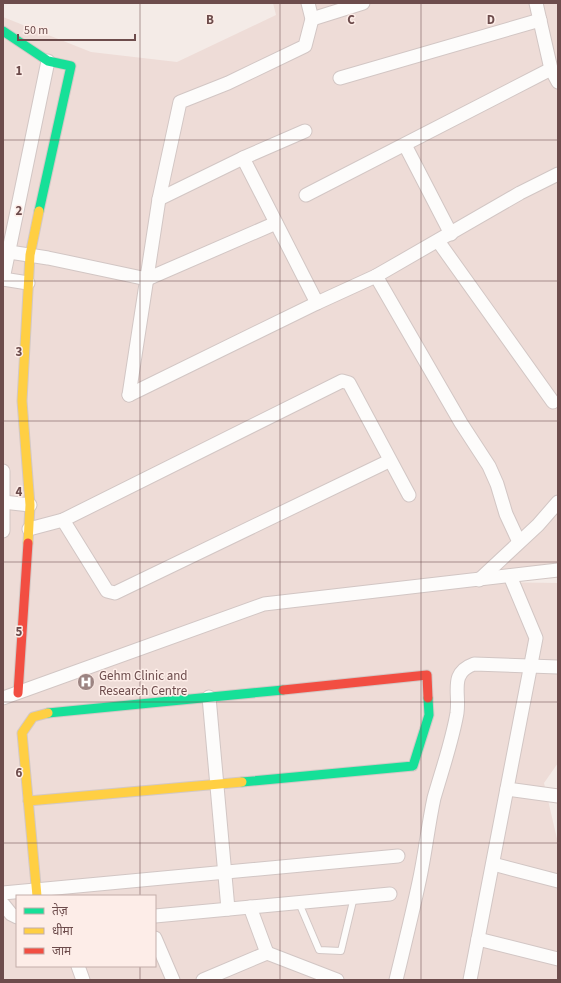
<svg xmlns="http://www.w3.org/2000/svg" width="561" height="983" viewBox="0 0 561 983" font-family="'Source Sans 3','Noto Sans Devanagari',sans-serif">
  <style>
    .residential { fill: #eedcd7; fill-rule: evenodd }
    .lines { fill: none; stroke-linecap: round; stroke-linejoin: round }
    .lane-casing { stroke: #d2c6c4; stroke-width: 8 }
    .street-casing { stroke: #d2c6c4; stroke-width: 15 }
    .fast-casing { stroke: #d3c8c5; stroke-width: 11 }
    .slow-casing { stroke: #d3c8c5; stroke-width: 11 }
    .jam-casing { stroke: #d3c8c5; stroke-width: 11 }
    .lane { stroke: #fdfcfb; stroke-width: 6 }
    .street { stroke: #fdfcfb; stroke-width: 13 }
    .fast { stroke: #16e098; stroke-width: 9 }
    .slow { stroke: #ffcf43; stroke-width: 9 }
    .jam { stroke: #f24e42; stroke-width: 9 }
    .grid { fill: none; stroke: #6d4c4c; stroke-width: 1; stroke-opacity: 0.55 }
    .labels { text-anchor: middle; stroke-width: 3; stroke-linejoin: round; paint-order: stroke }
    .poi-label { font-size: 13px; fill: #6d4c4c; stroke: #fdede8; text-anchor: start }
    .grid-label { font-size: 13px; text-anchor: middle; font-weight: bold; fill: #6d4c4c; stroke: #fdede8; stroke-width: 3; stroke-linejoin: round; paint-order: stroke }
  </style>
  <rect width="100%" height="100%" fill="#f4ebe7"/>
  <g class="residential">
    <path d="M273,3H558V566L245,605L3,692V17L91,52L177,62L276,15Z"/>
    <path d="M491,582L558,583V763L544,783L558,843V980H3V702L253,611ZM17,896H155V966H17Z"/>
  </g>
  <g class="lines">
    <g class="lane-casing">
      <path id="lane" d="M299,903L319,950L341,951L354,897"/>
    </g>
    <g class="street-casing">
      <g id="street">
        <path d="M536,3L551,69L558,82"/>
        <path d="M312,19L363,3"/>
        <path d="M340,78L540,20"/>
        <path d="M405,145L451,234"/>
        <path d="M243,158L317,303"/>
        <path d="M306,195L551,69"/>
        <path d="M159,199L243,158L305,131"/>
        <path d="M438,241L553,402"/>
        <path d="M3,251L48,258L147,279L276,223"/>
        <path d="M376,276L461,423L489,466L497,484L506,514L519,542"/>
        <path d="M3,279L48,61"/>
        <path d="M3,279L28,283"/>
        <path d="M129,395L317,303L376,276L520,193L558,174"/>
        <path d="M129,395L159,199L180,102L228,83L305,46L312,19L308,3"/>
        <path d="M3,471V531"/>
        <path d="M3,502L30,505"/>
        <path d="M63,520L107,591L115,593L389,461"/>
        <path d="M29,529L63,520L342,381L349,383L409,495"/>
        <path d="M479,580L538,525L558,502"/>
        <path d="M209,697L228,909"/>
        <path d="M3,698L264,604L558,570"/>
        <path d="M507,789L558,796"/>
        <path d="M493,864L558,881"/>
        <path d="M3,893L398,856"/>
        <path d="M3,904L11,914L17,917"/>
        <path d="M250,907L267,953"/>
        <path d="M155,916L390,894"/>
        <path d="M155,938L173,980"/>
        <path d="M478,939L558,959"/>
        <path d="M78,966L83,980"/>
        <path d="M203,980L267,953L337,980"/>
        <path d="M396,980C404,947 412,915 419,882C425,855 428,826 434,798C442,770 452,742 457,713C460,692 449,673 474,664L558,667"/>
        <path d="M470,980L536,638L510,576"/>
      </g>
    </g>
    <g class="fast-casing">
      <g id="fast">
        <path d="M3,31L48,61L71,66L39,211"/>
        <path d="M48,713L283,690"/>
        <path d="M242,782L413,766L429,715L428,698"/>
      </g>
    </g>
    <g class="slow-casing">
      <g id="slow">
        <path d="M28,543L30,505L22,401L30,255L39,211"/>
        <path d="M28,801L242,782"/>
        <path d="M37,896L22,733L33,717L48,713"/>
      </g>
    </g>
    <g class="jam-casing">
      <g id="jam">
        <path d="M283,690L427,675L428,698"/>
        <path d="M18,693L28,543"/>
      </g>
    </g>
    <use href="#lane" class="lane"/>
    <use href="#street" class="street"/>
    <use href="#fast" class="fast"/>
    <use href="#slow" class="slow"/>
    <use href="#jam" class="jam"/>
  </g>
  <path class="grid" d="M140,3V896M280,3V980M421,3V980M3,140H558M3,281H558M3,421H558M3,562H558M3,702H558M3,843H558M140,966V980"/>
  <defs>
    <g id="hospital-disc" transform="scale(0.9)"><circle r="9.5" fill="#9c8482" stroke="#fdede8"/><path d="M-5-5h3v3.5h4V-5h3V5h-3V1.5h-4V5h-3Z" fill="#fff"/></g>
  </defs>
  <g fill-rule="evenodd">
    <use href="#hospital-disc" x="86" y="682"/>
  </g>
  <g class="labels">
    <g class="poi-label">
      <text x="99" y="680">Gehm Clinic and<tspan x="99" dy="15">Research Centre</tspan></text>
    </g>
  </g>
  <g class="grid-label">
    <text x="210" y="24">B</text>
    <text x="351" y="24">C</text>
    <text x="491" y="24">D</text>
    <text x="19" y="75">1</text>
    <text x="19" y="215">2</text>
    <text x="19" y="356">3</text>
    <text x="19" y="496">4</text>
    <text x="19" y="636">5</text>
    <text x="19" y="777">6</text>
  </g>
  <rect width="561" height="983" fill="none" stroke="#6d4c4c" stroke-width="8"/>
  <rect x="16" y="895" width="140" height="72" fill="#fdede8" stroke="#c3adaa"/>
  <rect x="24" y="908" width="20" height="6" fill="#16e098" stroke="#c3adaa"/>
  <text x="52" y="915" font-size="12" fill="#6d4c4c">तेज़</text>
  <rect x="24" y="928" width="20" height="6" fill="#ffcf43" stroke="#c3adaa"/>
  <text x="52" y="935" font-size="12" fill="#6d4c4c">धीमा</text>
  <rect x="24" y="948" width="20" height="6" fill="#f24e42" stroke="#c3adaa"/>
  <text x="52" y="955" font-size="12" fill="#6d4c4c">जाम</text>
  <path d="M18 34v6h117v-6" fill="none" stroke="#6d4c4c" stroke-width="2"/>
  <text x="24" y="34" font-size="12" fill="#6d4c4c" stroke="#fdede8" stroke-width="3" paint-order="stroke">50 m</text>
</svg>
